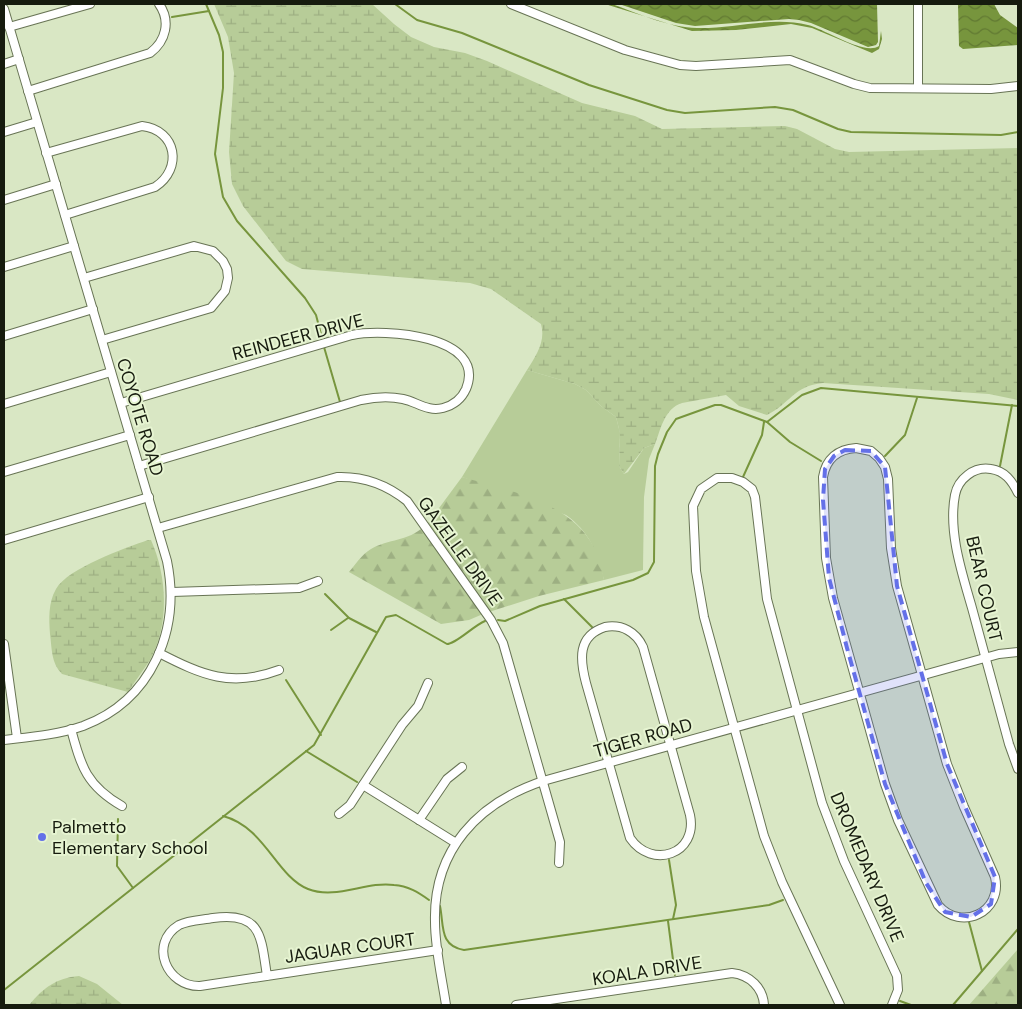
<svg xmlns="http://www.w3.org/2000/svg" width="1022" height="1009" viewBox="0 0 1022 1009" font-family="'DM Sans',sans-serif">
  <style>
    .green { fill: #b7cc98 }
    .forest { fill: url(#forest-firs) }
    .wetland { fill: url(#wetland-marsh) }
    .water { fill: url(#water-waves) }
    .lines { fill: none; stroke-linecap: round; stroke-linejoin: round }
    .stream { stroke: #77953d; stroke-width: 2 }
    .minor-casing { stroke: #687455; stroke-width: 10 }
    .minor { stroke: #fff; stroke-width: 8 }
    .marked { fill: #6470e8; fill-opacity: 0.2; stroke: #6470e8; stroke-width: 4; stroke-dasharray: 10 6; stroke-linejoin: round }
    .poi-dot { fill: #6470e8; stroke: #e6f4d1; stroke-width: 2 }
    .labels { text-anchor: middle; stroke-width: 4; stroke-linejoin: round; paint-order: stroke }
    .street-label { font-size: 18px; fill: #161b0e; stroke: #e6f4d1 }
    .poi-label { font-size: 18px; fill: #161b0e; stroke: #e6f4d1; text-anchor: start }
  </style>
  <defs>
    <pattern id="forest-firs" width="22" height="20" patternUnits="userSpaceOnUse" patternTransform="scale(1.25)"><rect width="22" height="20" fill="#b7cc98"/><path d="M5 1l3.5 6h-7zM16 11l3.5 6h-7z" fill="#9daf82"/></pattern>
    <pattern id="wetland-marsh" width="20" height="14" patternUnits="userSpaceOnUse" patternTransform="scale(1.25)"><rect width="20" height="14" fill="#b7cc98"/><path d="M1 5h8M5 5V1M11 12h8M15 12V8" fill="none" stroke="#9daf82"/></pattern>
    <pattern id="water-waves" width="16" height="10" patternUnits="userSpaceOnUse" patternTransform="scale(1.25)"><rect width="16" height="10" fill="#77953d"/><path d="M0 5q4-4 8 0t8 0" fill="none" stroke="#617932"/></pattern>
  </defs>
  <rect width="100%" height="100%" fill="#d9e7c4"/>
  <path class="green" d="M527,370L575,384L586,390L601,406L616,417L620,433L619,466L624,474L628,472L644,448L655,444L649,459L644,497L643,570L604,580C598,553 589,531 566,515L462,477Z"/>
  <g class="forest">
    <path d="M462,477C509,491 568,500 594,547C600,557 602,569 604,580L539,596L489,612L428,523Z"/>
    <path d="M423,527L483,614L469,620L441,624L349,572C355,565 362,554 371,549C388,539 409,541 423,527Z"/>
    <path d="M1018,949V1005H969Z"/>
  </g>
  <g class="wetland">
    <path d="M214,4H372L394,24L411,37L434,47L465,53L487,61L582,103L635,116L662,129L785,126L797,129L835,149L849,152L1018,148V400L989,394L823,383C793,386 790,404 767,415L739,406L726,395L682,403C664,409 661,429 655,444L644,448L624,474L619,466L620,433L616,417L601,406L586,390L575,384L527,370C536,356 546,341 541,324L491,289L470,283L302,269L286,261L243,206L232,184L229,152L234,73L228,37Z"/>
    <path d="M148,540H151C167,576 170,624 150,660C143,671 135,681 128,692L62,674C51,663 52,649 50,634C49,619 48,603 56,589C68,568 125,548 148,540Z"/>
    <path d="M79,976L97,984L123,1005H29C43,988 56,978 79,976Z"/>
  </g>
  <g class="water">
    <path d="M605,4H612C636,13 671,28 697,28C733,29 772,16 808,25C825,29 864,56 879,46L881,31L882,39L879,49L872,53L812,28L791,24L736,30L692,31Z"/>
    <path d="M619,4H877L878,42L876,45L868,47L811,23L799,20L789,19L695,26L676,23Z"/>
    <path d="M958,4H994L1000,15L1018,28V45L963,49L959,46Z"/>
  </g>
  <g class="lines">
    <g class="stream">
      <path d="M206,4L219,35L223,52V88L215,154L223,197L237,221L305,298L316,315L322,338"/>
      <path d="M395,4L417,20L462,33L589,85L667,110L685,113L775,107L793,110L838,129L851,132L1001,135L1018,132"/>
      <path d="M172,17L209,11"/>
      <path d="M324,347L340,402"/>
      <path d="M767,422L790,442L821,461"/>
      <path d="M885,456L905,435L917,398"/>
      <path d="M1000,466L1012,405"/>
      <path d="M743,477L762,435L764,422"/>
      <path d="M325,594L349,618L376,632"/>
      <path d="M564,599L592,627"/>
      <path d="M498,620L505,621L540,606L633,580L648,573L654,562L655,466L658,454L667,432L676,419L715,405H721L767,422L802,395L821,388L1018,406"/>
      <path d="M331,630L348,618"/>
      <path d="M286,680L321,735"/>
      <path d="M306,751L357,782"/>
      <path d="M223,816C265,827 276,876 308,889C336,900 366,881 394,885C408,886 418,892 429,900"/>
      <path d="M118,819L117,866L133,888"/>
      <path d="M669,860L676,905L673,919"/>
      <path d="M440,906C444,925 439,946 464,950L769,905L783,900"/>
      <path d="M668,921L675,975"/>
      <path d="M969,922L982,971"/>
      <path d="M4,990L314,745L386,617L396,615L447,644C456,644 473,626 485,621"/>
      <path d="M900,1001L911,1005"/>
      <path d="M953,1005L1018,929"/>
    </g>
    <g class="minor-casing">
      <g id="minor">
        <path d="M511,4L625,50L680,65L696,66L790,60L854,84L870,88L991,89L1018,86"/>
        <path d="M918,4V88"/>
        <path d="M4,9L167,561C181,630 152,700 83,726C57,735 30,737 4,740"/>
        <path d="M9,27L90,4"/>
        <path d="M4,64L19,59"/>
        <path d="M28,91L150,53C166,41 171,21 159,4"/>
        <path d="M4,132L37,122"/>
        <path d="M46,153L142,126C177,130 183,169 155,187L65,215"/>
        <path d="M4,200L56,184"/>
        <path d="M4,267L74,246"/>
        <path d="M84,278L194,246L213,251L223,261L227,269L228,278L225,291L211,308L102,340"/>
        <path d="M4,336L93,309"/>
        <path d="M121,403L352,335C383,328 488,335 466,389C462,398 454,405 443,408C428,412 417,402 403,399C389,396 375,397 361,400L139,466"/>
        <path d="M4,404L111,372"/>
        <path d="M856,448L871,451L879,458L885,467L888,479L891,548L897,586L947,764L964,807L995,877C1003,912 961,932 938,905L898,820L885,784L847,648L833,598L826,558L823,477C826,459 838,449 856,448Z"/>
        <path d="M4,472L130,435"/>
        <path d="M1018,493C1012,481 1005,471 991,469C974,466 958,479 955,495C948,532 962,573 972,608C984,653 997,699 1009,744L1018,769"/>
        <path d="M158,528L337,477C364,476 386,484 407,501L491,620L503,643L560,842L559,863"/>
        <path d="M4,540L149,497"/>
        <path d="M172,592L299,588L318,581"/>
        <path d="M605,627C622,624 636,632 643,647L690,815C698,854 652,870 630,838L586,683C580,660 577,636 605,627Z"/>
        <path d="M4,644L17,738"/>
        <path d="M159,653C202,675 231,688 279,670"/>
        <path d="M71,729C81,767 87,786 122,806"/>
        <path d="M363,785L456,843"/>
        <path d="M339,814L350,805L402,725L418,706L428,683"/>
        <path d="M419,820L447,779L462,767"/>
        <path d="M267,976C261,937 262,911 213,918C202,920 189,920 179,925C148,944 167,987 200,986L438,950"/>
        <path d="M446,1005C442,978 435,949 435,922C433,850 478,803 543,781L999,654L1018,652"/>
        <path d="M516,1005L732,973C750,975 763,988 764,1005"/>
        <path d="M840,1005L782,882L764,836L704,617L696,571L693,506L701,489L717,478H732L743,482L752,489L755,497L767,599L822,803L844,861L897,976L898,990L892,1005"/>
      </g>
    </g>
    <use href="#minor" class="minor"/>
  </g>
  <path class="marked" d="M845,450L871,451L885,467L897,586L947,764L995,877L991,904L971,917L945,912L926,883L885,784L847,648L829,578L823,500L825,469L834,456Z"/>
  <circle class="poi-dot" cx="42" cy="837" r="5"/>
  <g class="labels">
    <g class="street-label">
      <text transform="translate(298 337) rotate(-15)" y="6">REINDEER DRIVE</text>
      <text transform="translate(140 417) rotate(73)" y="6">COYOTE ROAD</text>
      <text transform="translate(460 551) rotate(54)" y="6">GAZELLE DRIVE</text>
      <text transform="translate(984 589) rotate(77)" y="6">BEAR COURT</text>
      <text transform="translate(643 738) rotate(-16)" y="6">TIGER ROAD</text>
      <text transform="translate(867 867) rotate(67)" y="6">DROMEDARY DRIVE</text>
      <text transform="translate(350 948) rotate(-8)" y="6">JAGUAR COURT</text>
      <text transform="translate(647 971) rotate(-9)" y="6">KOALA DRIVE</text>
    </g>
    <g class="poi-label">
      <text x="52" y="833">Palmetto<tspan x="52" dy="21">Elementary School</tspan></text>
    </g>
  </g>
  <rect width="1022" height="1009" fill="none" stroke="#161b0e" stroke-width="10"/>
</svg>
